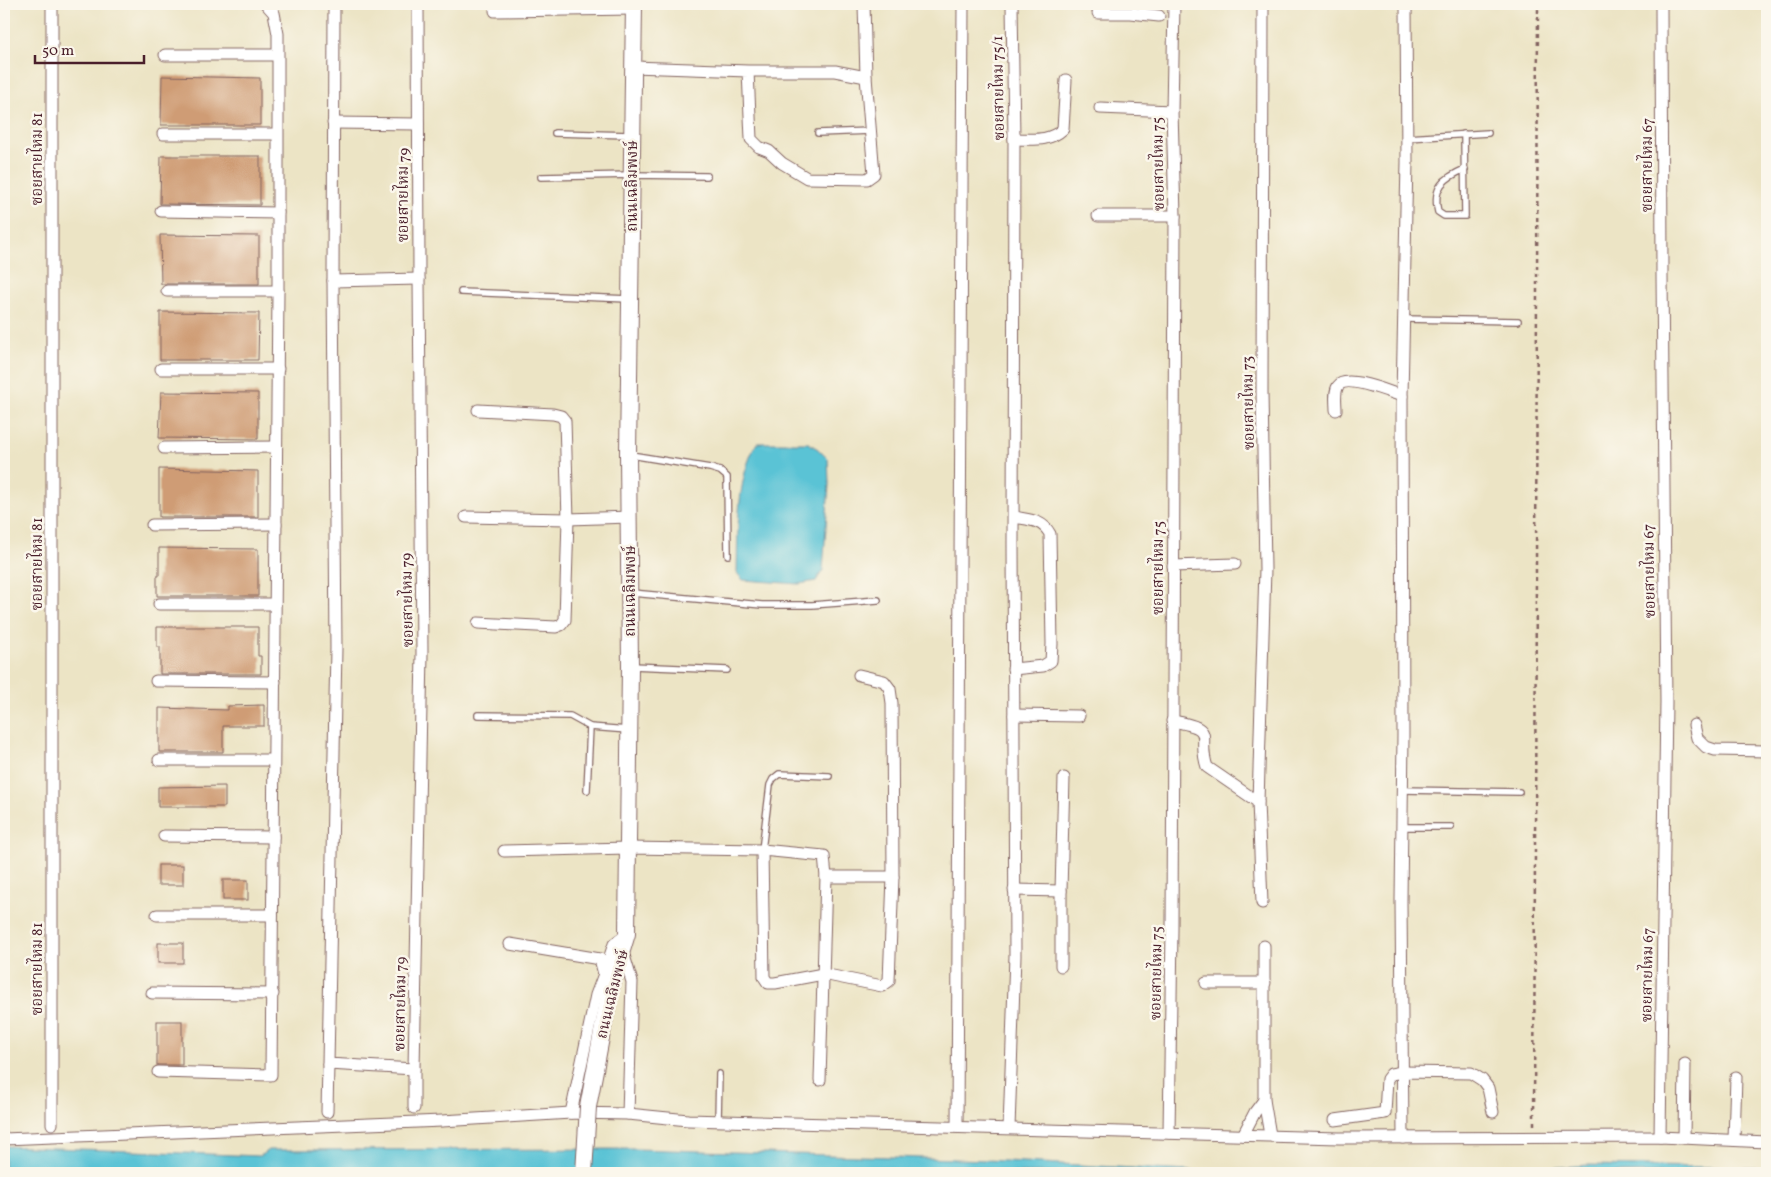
<svg xmlns="http://www.w3.org/2000/svg" width="1771" height="1177" viewBox="0 0 1771 1177" font-family="Vollkorn,'Noto Serif Thai',serif">
  <style>
    .water { fill: #5ac3d5; stroke: #527180 }
    .building { fill: #cf9c75 }
    .lines { fill: none; stroke-linecap: round; stroke-linejoin: round }
    .service-casing { stroke: #836461; stroke-width: 8 }
    .minor-casing { stroke: #836461; stroke-width: 13 }
    .secondary-casing { stroke: #836461; stroke-width: 18 }
    .path { stroke: #836461; stroke-width: 2.5; stroke-dasharray: 4 4; stroke-linecap: butt }
    .service { stroke: #fff; stroke-width: 5.5 }
    .minor { stroke: #fff; stroke-width: 11 }
    .secondary { stroke: #fff; stroke-width: 16 }
    .secondary-bridge-casing { stroke: #836461; stroke-width: 18; stroke-linecap: butt }
    .secondary-bridge { stroke: #fff; stroke-width: 16 }
    .labels { text-anchor: middle; stroke-width: 5; stroke-linejoin: round; paint-order: stroke }
    .street-label { font-size: 15px; fill: #4a1f2b; stroke: #fbf7ec }
  </style>
  <rect width="100%" height="100%" fill="#fbf7ec"/>
  <filter id="ink" filterUnits="userSpaceOnUse"><feTurbulence type="fractalNoise" baseFrequency=".02" numOctaves="2"/><feDisplacementMap in="SourceGraphic" scale="10" xChannelSelector="R" yChannelSelector="G"/><feConvolveMatrix kernelMatrix="1 2 1 2 8 2 1 2 1" color-interpolation-filters="sRGB"/></filter>
  <filter id="wash" filterUnits="userSpaceOnUse"><feTurbulence type="fractalNoise" baseFrequency=".0096" numOctaves="4" result="noise"/><feDisplacementMap in="SourceGraphic" scale="20" xChannelSelector="R" yChannelSelector="G"/><feGaussianBlur stdDeviation="1.12" result="paint"/><feColorMatrix in="noise" values="0 0 0 0 0 0 0 0 0 0 0 0 0 0 0 0 0 1.4 0 .05"/><feComposite in="paint" operator="in"/></filter>
  <g filter="url(#wash)">
    <rect width="100%" height="100%" fill="#ece4c5"/>
    <g class="water">
      <path d="M757,443H808L818,449L828,459L829,484L823,570L816,581L799,584L743,580L737,573C738,533 736,477 757,443Z"/>
      <path d="M4,1146L260,1156L268,1150L637,1149L987,1160L1226,1173H4Z"/>
      <path d="M1588,1165L1767,1168V1173H1482Z"/>
    </g>
    <g id="blocks">
      <g class="building">
        <path d="M162,76L260,78V125H161Z"/>
        <path d="M161,156H260V205L160,204Z"/>
        <path d="M160,235L259,236V284H161Z"/>
        <path d="M160,312L259,313L258,360H160Z"/>
        <path d="M161,392L258,393V439L159,438Z"/>
        <path d="M159,469L258,471V517H159Z"/>
        <path d="M159,548L258,549V596H157V576H159Z"/>
        <path d="M157,627H258V656H261V674H160V647H157Z"/>
        <path d="M264,705V726H223V752H159V708L228,710V706Z"/>
        <path d="M225,786V807H158V787Z"/>
        <rect x="158" y="865" width="25" height="20"/>
        <rect x="223" y="880" width="25" height="20"/>
        <rect x="158" y="943" width="25" height="20"/>
        <rect x="157" y="1021" width="25" height="44"/>
      </g>
    </g>
  </g>
  <g filter="url(#ink)">
    <use href="#blocks" fill-opacity="0" stroke="#836461" stroke-width="1"/>
    <g class="lines">
      <g class="service-casing">
        <g id="service">
          <path d="M555,133L630,135"/>
          <path d="M818,133L871,131"/>
          <path d="M1464,134L1465,216H1444L1438,212C1432,187 1444,178 1465,169"/>
          <path d="M1407,138L1488,133"/>
          <path d="M541,177L632,175L707,176"/>
          <path d="M461,292L629,299"/>
          <path d="M1403,319L1518,321"/>
          <path d="M631,455L710,468L720,471L727,477L728,555"/>
          <path d="M632,593L762,605H812L878,600"/>
          <path d="M632,666L727,670"/>
          <path d="M478,715L570,716L590,727L628,730"/>
          <path d="M587,790L590,727"/>
          <path d="M1402,790L1519,792"/>
          <path d="M1402,827H1451"/>
          <path d="M762,850L770,785L773,779L779,774L829,776"/>
          <path d="M718,1120L719,1074"/>
        </g>
      </g>
      <g class="minor-casing">
        <g id="minor">
          <path d="M52,4V1124"/>
          <path d="M334,4L333,281L336,648L328,1064L414,1069L422,653L419,279L418,4"/>
          <path d="M864,4L866,77"/>
          <path d="M495,11L633,9"/>
          <path d="M1098,13H1130L1159,16"/>
          <path d="M165,55H277"/>
          <path d="M633,67L748,71H835L866,77L874,174L867,179L807,178L782,163L769,151L759,147L751,139L748,71"/>
          <path d="M1100,108L1172,111"/>
          <path d="M333,123L418,124"/>
          <path d="M163,134H277"/>
          <path d="M1014,139C1033,139 1049,142 1063,129L1066,80"/>
          <path d="M161,211L278,213"/>
          <path d="M1098,216H1175"/>
          <path d="M333,281L419,279"/>
          <path d="M167,291H278"/>
          <path d="M161,369H278"/>
          <path d="M478,410L553,414L561,416L565,421L568,519L565,620L561,625L556,627L478,623"/>
          <path d="M1336,410C1336,403 1334,392 1338,386C1346,374 1389,392 1402,396"/>
          <path d="M164,448L276,447"/>
          <path d="M466,517L568,519L630,517"/>
          <path d="M152,525L276,524"/>
          <path d="M1173,566L1235,564"/>
          <path d="M159,604H275"/>
          <path d="M1013,669L1043,666L1051,661L1052,644L1050,534C1042,519 1028,520 1014,517"/>
          <path d="M156,681L275,682"/>
          <path d="M1014,715L1079,716"/>
          <path d="M1172,721C1220,729 1196,735 1207,767L1258,802L1262,903"/>
          <path d="M1694,725L1697,738L1706,747L1715,750L1767,751"/>
          <path d="M159,760H273"/>
          <path d="M1258,802L1265,569L1262,392L1263,4"/>
          <path d="M164,836L273,837"/>
          <path d="M762,850L764,977L768,983H775L823,974L882,986L889,981L893,877L892,703L890,689L884,681L859,675"/>
          <path d="M504,851L628,848L762,850L824,856L826,877H893"/>
          <path d="M1014,890L1061,891"/>
          <path d="M157,915H272"/>
          <path d="M510,944L600,959L604,974L596,995L571,1113"/>
          <path d="M1264,946V1100L1270,1135"/>
          <path d="M622,949L632,982L628,1114"/>
          <path d="M1061,966V891L1064,778"/>
          <path d="M604,974L614,944L627,934"/>
          <path d="M1206,983H1265"/>
          <path d="M152,993L273,994"/>
          <path d="M414,1069V1108"/>
          <path d="M158,1072L271,1075L278,291V34L274,13L266,4"/>
          <path d="M820,1080L826,877"/>
          <path d="M327,1112L328,1064"/>
          <path d="M1335,1120L1385,1113L1387,1079L1391,1074L1402,1072L1471,1073L1482,1080L1488,1088L1493,1112"/>
          <path d="M957,1127L963,4"/>
          <path d="M1009,1128L1015,956L1013,544L1014,139L1012,4"/>
          <path d="M1169,1133L1172,930L1175,216L1172,111L1174,4"/>
          <path d="M1243,1135L1255,1112L1264,1100"/>
          <path d="M1660,1137L1666,702L1662,275L1661,4"/>
          <path d="M1403,1138L1401,901L1403,735L1402,396L1407,162L1406,4"/>
          <path d="M1684,1138L1685,1064"/>
          <path d="M4,1139L442,1121L571,1113L628,1114L688,1120L1339,1138L1660,1137L1767,1142"/>
          <path d="M1734,1140L1736,1077"/>
        </g>
      </g>
      <g class="secondary-casing">
        <path id="secondary" d="M588,1107L610,990L627,934L630,666L628,454L634,4"/>
      </g>
      <path class="path" d="M1534,1125L1538,4"/>
      <use href="#service" class="service"/>
      <use href="#minor" class="minor"/>
      <use href="#secondary" class="secondary"/>
      <g class="secondary-bridge-casing">
        <path id="secondary-bridge" d="M584,1173L588,1107"/>
      </g>
      <use href="#secondary-bridge" class="secondary-bridge"/>
    </g>
  </g>
  <g class="labels">
    <g class="street-label">
      <text transform="translate(998 88) rotate(-91)" y="5">ซอยสายไหม 75/1</text>
      <text transform="translate(37 159) rotate(-90)" y="5">ซอยสายไหม 81</text>
      <text transform="translate(1158 164) rotate(-91)" y="5">ซอยสายไหม 75</text>
      <text transform="translate(1647 165) rotate(-90)" y="5">ซอยสายไหม 67</text>
      <text transform="translate(632 186) rotate(-90)" y="5">ถนนเฉลิมพงษ์</text>
      <text transform="translate(403 195) rotate(-90)" y="5">ซอยสายไหม 79</text>
      <text transform="translate(1248 403) rotate(-91)" y="5">ซอยสายไหม 73</text>
      <text transform="translate(37 564) rotate(-90)" y="5">ซอยสายไหม 81</text>
      <text transform="translate(1158 568) rotate(-90)" y="5">ซอยสายไหม 75</text>
      <text transform="translate(1649 571) rotate(-91)" y="5">ซอยสายไหม 67</text>
      <text transform="translate(630 591) rotate(-90)" y="5">ถนนเฉลิมพงษ์</text>
      <text transform="translate(407 600) rotate(-91)" y="5">ซอยสายไหม 79</text>
      <text transform="translate(37 969) rotate(-90)" y="5">ซอยสายไหม 81</text>
      <text transform="translate(1156 973) rotate(-89)" y="5">ซอยสายไหม 75</text>
      <text transform="translate(1647 975) rotate(-89)" y="5">ซอยสายไหม 67</text>
      <text transform="translate(612 994) rotate(-76)" y="5">ถนนเฉลิมพงษ์</text>
      <text transform="translate(400 1004) rotate(-89)" y="5">ซอยสายไหม 79</text>
    </g>
  </g>
  <rect width="1771" height="1177" fill="none" stroke="#fbf7ec" stroke-width="20"/>
  <path d="M35 55v8h109v-8" fill="none" stroke="#4a1f2b" stroke-width="2.5"/>
  <text x="42" y="55" font-size="15" fill="#4a1f2b" stroke="#fbf7ec" stroke-width="4" paint-order="stroke">50 m</text>
</svg>
